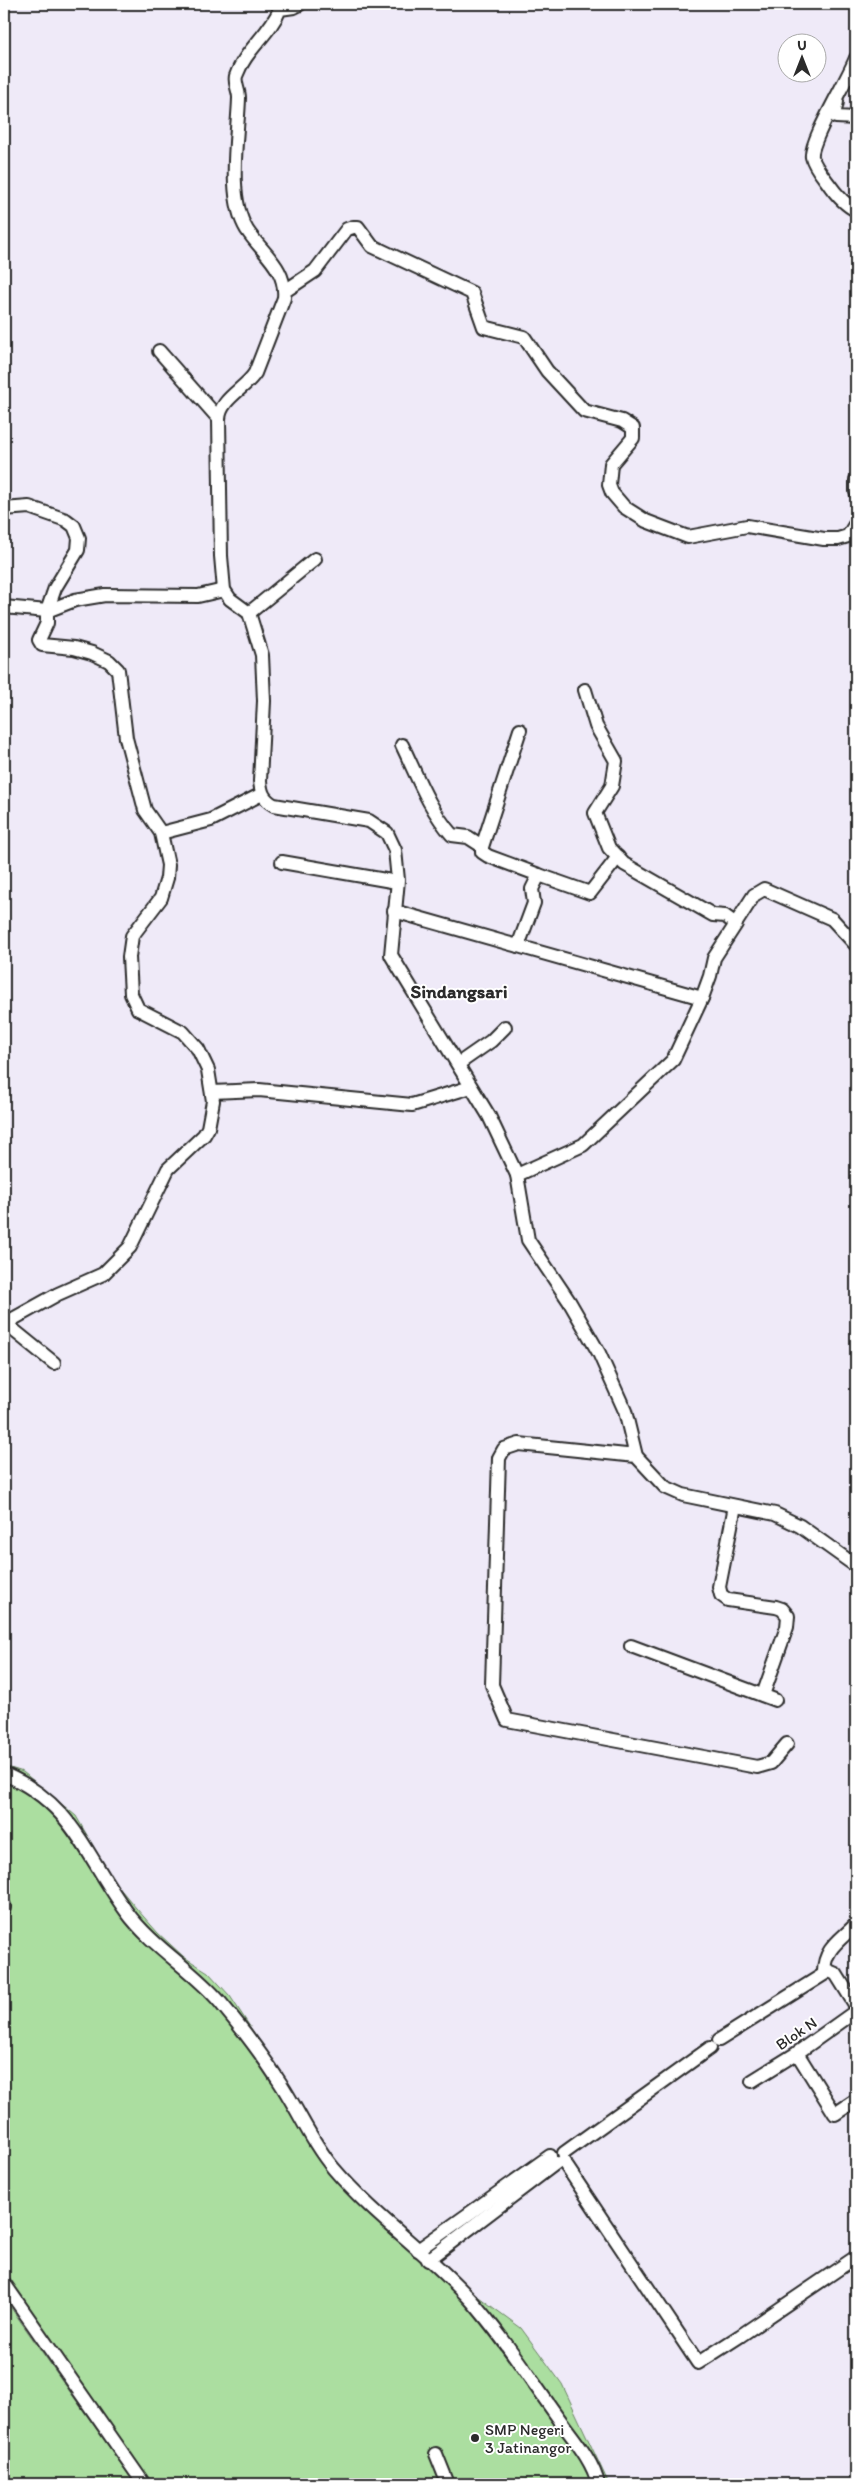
<svg xmlns="http://www.w3.org/2000/svg" width="860" height="2488" viewBox="0 0 860 2488" font-family="Itim,sans-serif">
  <style>
    .green { fill: #abdea0; stroke: #6b8466 }
    .lines { fill: none; stroke-linecap: round; stroke-linejoin: round }
    .minor-casing { stroke: #2b2b2b; stroke-width: 16 }
    .minor { stroke: #fff; stroke-width: 12 }
    .poi-dot { fill: #2b2b2b; stroke: #fff; stroke-width: 2 }
    .labels { text-anchor: middle; stroke-width: 4; stroke-linejoin: round; paint-order: stroke }
    .street-label { font-size: 16px; fill: #2b2b2b; stroke: #fff }
    .poi-label { font-size: 16px; fill: #2b2b2b; stroke: #fff; text-anchor: start }
    .quarter-label { font-size: 19px; font-weight: bold; fill: #2b2b2b; stroke: #fff }
  </style>
  <rect width="100%" height="100%" fill="#efeaf8"/>
  <filter id="ink" filterUnits="userSpaceOnUse"><feTurbulence type="fractalNoise" baseFrequency=".02" numOctaves="2"/><feDisplacementMap in="SourceGraphic" scale="10" xChannelSelector="R" yChannelSelector="G"/><feConvolveMatrix kernelMatrix="1 2 1 2 8 2 1 2 1" color-interpolation-filters="sRGB"/></filter>
  <g filter="url(#ink)">
    <g class="green">
      <path d="M4,1766L23,1772L76,1816L112,1879L136,1908L158,1933L184,1957L208,1972L230,1996L282,2076L311,2127L339,2165L359,2188L472,2292L521,2328L562,2384L609,2484H150L4,2276Z"/>
      <path d="M4,2298L135,2484H4Z"/>
    </g>
    <g class="lines">
      <g class="minor-casing">
        <g id="minor">
          <path d="M300,4L294,7L280,9C270,34 245,50 236,76C234,83 239,90 239,98C238,136 226,196 247,230C262,253 287,268 284,298L255,373C245,389 220,399 219,419L221,556L224,590L230,599L249,613L262,655L264,701L260,781C261,792 263,799 274,805L369,821L387,833L395,850L398,880L391,955L489,1116L517,1175L528,1240L569,1301L599,1353L625,1411L636,1456L665,1487L683,1495L775,1514L800,1526L856,1566"/>
          <path d="M856,58C848,79 809,142 812,157C814,166 823,176 828,183C835,193 845,205 856,210"/>
          <path d="M837,102L834,115L836,117L856,118"/>
          <path d="M285,291L315,271L347,229L353,227H358L372,246L472,293L484,327L524,337L547,371L584,411L622,421L633,428V438L611,464L609,485L612,493L624,507L646,521L688,537L747,526L824,539H838L848,536L856,523"/>
          <path d="M159,351L219,419"/>
          <path d="M856,480V492"/>
          <path d="M4,509L29,507L66,520L74,526L79,538L78,550L55,588L47,611V623L39,640L42,645L74,648L92,653L109,661L118,670L126,738L145,810L161,833L168,865L167,878L161,898L132,936L129,957L131,994L138,1009L183,1032L198,1049L208,1070L213,1101L208,1128L204,1135L168,1169L130,1247L103,1274L58,1294L4,1324"/>
          <path d="M4,607L47,611L75,600L105,595L198,596L224,590"/>
          <path d="M249,613L315,559"/>
          <path d="M585,690L596,726L616,761L612,786L595,813L609,848L624,864L713,915L725,916L736,924L714,958L710,976L702,998"/>
          <path d="M402,745C417,776 429,809 452,835L468,837L482,846"/>
          <path d="M161,833L211,820L262,794"/>
          <path d="M282,862L397,882"/>
          <path d="M539,875L590,893L618,857"/>
          <path d="M394,911L702,998L673,1060L583,1145L517,1175"/>
          <path d="M736,923L754,895L764,889L832,919L856,945"/>
          <path d="M518,946L534,903L532,889L539,875L488,856L482,852V847L520,730"/>
          <path d="M458,1064L491,1041L505,1027"/>
          <path d="M212,1092L259,1090L412,1105L471,1087"/>
          <path d="M6,1324L54,1363"/>
          <path d="M636,1456L519,1444L504,1449L499,1458L492,1685L507,1720L757,1767L771,1763L787,1744"/>
          <path d="M735,1506L719,1587L721,1595L728,1600L776,1607L782,1609L788,1616L787,1627L763,1695"/>
          <path d="M631,1646L775,1700"/>
          <path d="M4,1774C73,1803 85,1855 126,1911C152,1947 192,1969 220,2002C240,2026 260,2052 277,2078C297,2107 311,2142 334,2169C375,2217 428,2253 470,2299C502,2335 529,2377 557,2416C571,2436 593,2460 598,2484"/>
          <path d="M4,1906V1908"/>
          <path d="M824,1972C824,1948 841,1940 856,1924"/>
          <path d="M719,2040L829,1971L836,1974L856,2006"/>
          <path d="M797,2053L835,2114L856,2100"/>
          <path d="M752,2081L797,2053L856,2011"/>
          <path d="M564,2153L710,2048"/>
          <path d="M563,2161L698,2363L740,2336L856,2257"/>
          <path d="M418,2250L550,2156"/>
          <path d="M428,2260L556,2163"/>
          <path d="M4,2283L144,2484"/>
          <path d="M436,2454L448,2484"/>
        </g>
      </g>
      <use href="#minor" class="minor"/>
    </g>
  </g>
  <circle class="poi-dot" cx="475" cy="2438" r="5"/>
  <g class="labels">
    <g class="street-label">
      <text transform="translate(796 2033) rotate(-34)" y="6">Blok N</text>
    </g>
    <g class="poi-label">
      <text x="485" y="2435">SMP Negeri<tspan x="485" dy="18">3 Jatinangor</tspan></text>
    </g>
    <g class="quarter-label">
      <text x="459" y="998">Sindangsari</text>
    </g>
  </g>
  <rect width="860" height="2488" fill="none" stroke="#fff" stroke-width="20"/>
  <rect x="10" y="10" width="840" height="2468" fill="none" stroke="#2b2b2b" stroke-width="2" filter="url(#ink)"/>
  <g transform="translate(802 58)"><circle r="24" fill="#ffffff" stroke="#aaaaaa"/>
  <path d="M0-4L9 19L0 12L-9 19Z" fill="#2b2b2b"/>
  <text y="-8" font-size="14" font-weight="bold" text-anchor="middle" fill="#2b2b2b">U</text>
  </g>
</svg>
